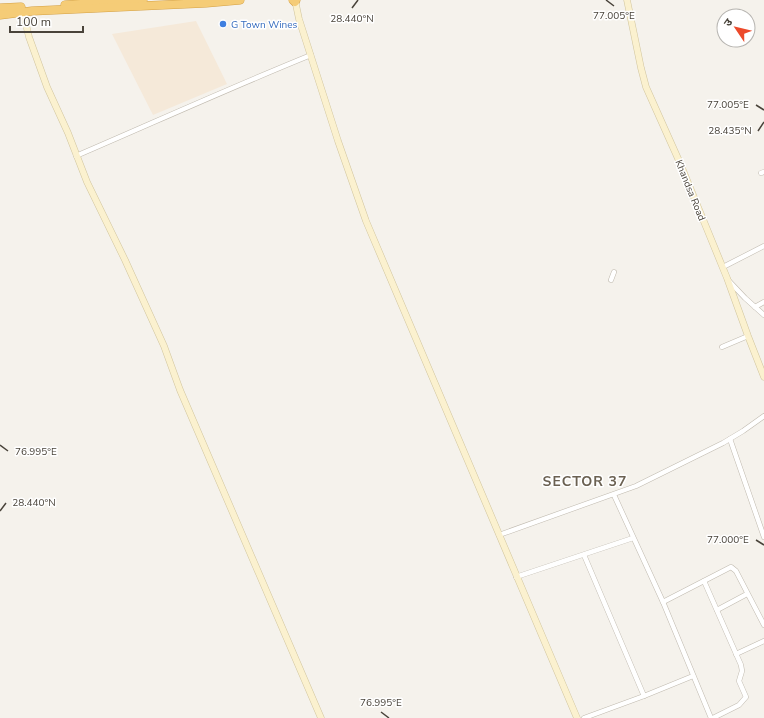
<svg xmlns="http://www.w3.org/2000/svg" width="764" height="718" viewBox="0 0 764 718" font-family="'Nunito Sans','Noto Sans Devanagari',sans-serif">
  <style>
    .commercial { fill: #f5e9d9 }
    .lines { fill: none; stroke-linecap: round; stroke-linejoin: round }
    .street-casing { stroke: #c0baaf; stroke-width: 5.5 }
    .secondary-casing { stroke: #d1c59e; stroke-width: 7 }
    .highway-casing { stroke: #d4a146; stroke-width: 9 }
    .street { stroke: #fff; stroke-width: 4.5 }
    .secondary { stroke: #fbf1cf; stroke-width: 6 }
    .highway { stroke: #f5cc77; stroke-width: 8 }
    .ticks { fill: none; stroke: #49433a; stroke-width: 1.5 }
    .shop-dot { fill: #3f7fe0; stroke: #fff; stroke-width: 1.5 }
    .labels { text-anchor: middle; stroke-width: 3; stroke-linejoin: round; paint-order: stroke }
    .shop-label { font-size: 10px; fill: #366cbe; stroke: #fff; text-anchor: start }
    .street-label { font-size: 10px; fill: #49433a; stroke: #fff }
    .district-label { font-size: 14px; font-weight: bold; letter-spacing: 1px; fill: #6b6152; stroke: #fff }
    .ticks-label { font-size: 10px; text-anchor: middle; fill: #49433a; stroke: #fff; stroke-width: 3; stroke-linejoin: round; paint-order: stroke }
  </style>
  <rect width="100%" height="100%" fill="#f5f2ec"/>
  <path class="commercial" d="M196,21L227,84L153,115L112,34Z"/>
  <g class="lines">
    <g class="street-casing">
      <g id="street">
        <path d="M76,156C155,122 232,87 311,55"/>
        <path d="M761,173L764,172"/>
        <path d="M723,267L764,246"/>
        <path d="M611,280L614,272"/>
        <path d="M728,280L745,298L764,315"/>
        <path d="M755,307L764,302"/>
        <path d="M722,347L748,336"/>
        <path d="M730,439L764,537"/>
        <path d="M614,495L663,602L711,718"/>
        <path d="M499,535L636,486L723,443L743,431L764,416"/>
        <path d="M584,555L644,696"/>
        <path d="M516,577L633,538"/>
        <path d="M704,581L741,665L742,671L739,681L746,697L739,705L713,718"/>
        <path d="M663,602L731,567L736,571L764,625"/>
        <path d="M717,610L747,594"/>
        <path d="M736,654L764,641"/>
        <path d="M584,718L644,696L693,676"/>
      </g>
    </g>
    <g class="secondary-casing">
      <g id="secondary">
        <path d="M295,0L299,19L338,141L366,221L577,718"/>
        <path d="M627,0L641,68L646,87L680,163L727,278L748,336L764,377"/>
        <path d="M23,12L29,37L47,87L68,133L87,182L125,260L164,346L180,390L321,718"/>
      </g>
    </g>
    <g class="highway-casing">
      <g id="highway">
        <path d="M293,0L295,2L296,0"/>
        <path d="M65,5L143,0"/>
        <path d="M0,8L21,7"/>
        <path d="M0,15L32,11L206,3L240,0"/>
      </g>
    </g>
    <use href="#street" class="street"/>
    <use href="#secondary" class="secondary"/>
    <use href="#highway" class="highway"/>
  </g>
  <path class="ticks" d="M606,0L614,6M352,8L358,0M756,105L764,110M758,131L764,122M0,445L8,451M0,511L6,503M756,540L764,545M381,712L389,718"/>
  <circle class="shop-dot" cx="223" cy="24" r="4"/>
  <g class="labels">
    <g class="shop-label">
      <text x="231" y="28">G Town Wines</text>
    </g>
    <g class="street-label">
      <text transform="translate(691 190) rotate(68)" y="4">Khandsa Road</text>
    </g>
    <g class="district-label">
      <text x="585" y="486">SECTOR 37</text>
    </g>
  </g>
  <g class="ticks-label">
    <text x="614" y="19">77.005°E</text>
    <text x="352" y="22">28.440°N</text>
    <text x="728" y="108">77.005°E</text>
    <text x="730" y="134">28.435°N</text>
    <text x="36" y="455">76.995°E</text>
    <text x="34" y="506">28.440°N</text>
    <text x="728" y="543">77.000°E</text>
    <text x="381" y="706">76.995°E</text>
  </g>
  <g transform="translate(736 28) rotate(305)"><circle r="19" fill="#ffffff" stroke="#b6b4b0"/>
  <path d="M0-3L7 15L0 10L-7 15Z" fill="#ec4a2b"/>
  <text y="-6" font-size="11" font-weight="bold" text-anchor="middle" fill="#49433a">उ</text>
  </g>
  <path d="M10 26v6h73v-6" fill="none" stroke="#49433a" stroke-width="2"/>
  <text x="16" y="26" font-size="12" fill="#49433a" stroke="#ffffff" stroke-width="3" paint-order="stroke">100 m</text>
</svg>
